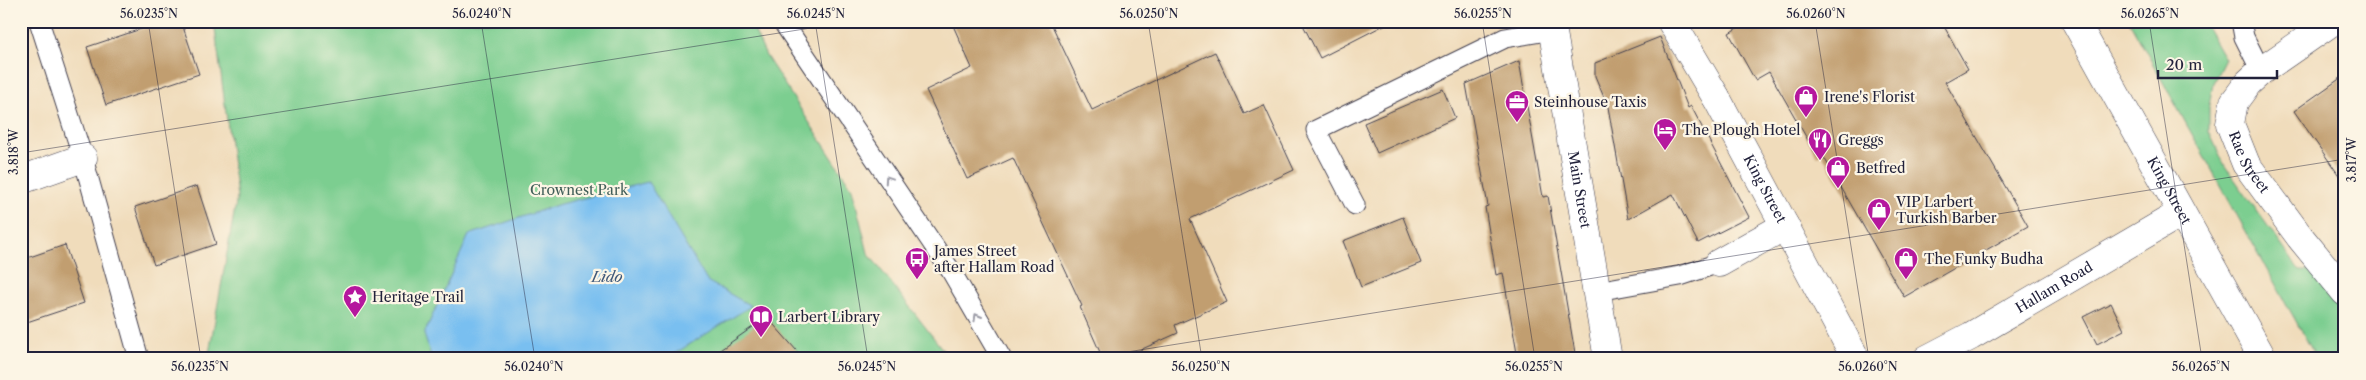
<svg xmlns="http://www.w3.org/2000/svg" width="2366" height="380" viewBox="0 0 2366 380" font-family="'Libre Caslon Text',serif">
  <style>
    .green { fill: #7bce90; stroke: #4e7866 }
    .water { fill: #79bff0; stroke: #4e7096 }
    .building { fill: #c19e6f }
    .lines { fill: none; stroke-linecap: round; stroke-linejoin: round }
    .service-casing { stroke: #413e4e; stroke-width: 21 }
    .pedestrian-casing { stroke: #413e4e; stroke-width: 29 }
    .minor-casing { stroke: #413e4e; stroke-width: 29 }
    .secondary-casing { stroke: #413e4e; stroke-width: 29 }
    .service { stroke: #fff; stroke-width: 19 }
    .pedestrian { stroke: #fff; stroke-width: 28 }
    .minor { stroke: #fff; stroke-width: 28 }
    .secondary { stroke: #fff; stroke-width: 28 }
    .oneway { stroke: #9c9ca7 }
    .ticks { fill: none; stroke: #22223b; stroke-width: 1; stroke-opacity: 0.45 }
    .labels { text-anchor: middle; stroke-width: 4.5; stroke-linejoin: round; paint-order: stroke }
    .poi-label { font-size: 14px; fill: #22223b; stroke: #fcf5e5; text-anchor: start }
    .street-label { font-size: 14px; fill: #22223b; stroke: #fcf5e5 }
    .park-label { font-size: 14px; fill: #415e59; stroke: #fcf5e5 }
    .water-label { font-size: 15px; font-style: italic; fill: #40597a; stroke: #fcf5e5 }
    .neatline { fill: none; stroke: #22223b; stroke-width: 2 }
    .ticks-label { font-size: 12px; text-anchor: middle; fill: #22223b }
  </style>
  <rect width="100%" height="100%" fill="#fcf5e5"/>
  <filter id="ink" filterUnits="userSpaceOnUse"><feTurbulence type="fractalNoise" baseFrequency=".02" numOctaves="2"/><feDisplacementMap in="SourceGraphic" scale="10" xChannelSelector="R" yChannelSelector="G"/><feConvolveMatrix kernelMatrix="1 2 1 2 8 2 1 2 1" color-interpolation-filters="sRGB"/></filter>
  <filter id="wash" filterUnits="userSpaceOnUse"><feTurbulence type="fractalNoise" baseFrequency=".0096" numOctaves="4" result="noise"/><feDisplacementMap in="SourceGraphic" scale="20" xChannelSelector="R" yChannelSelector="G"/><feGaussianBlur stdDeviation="1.12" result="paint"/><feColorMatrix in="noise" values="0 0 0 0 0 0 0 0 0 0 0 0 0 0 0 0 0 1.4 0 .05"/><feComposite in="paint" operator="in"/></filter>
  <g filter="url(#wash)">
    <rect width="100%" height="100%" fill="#f0dcbb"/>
    <g class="green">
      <path d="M214,21H750L766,56L852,188L868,253L950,359H208L237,197Z"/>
      <path d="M2129,21H2203L2225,59L2213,83L2209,106V132L2225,166L2300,271H2311L2345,315V359H2317Z"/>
    </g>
    <path class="water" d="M648,182L707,281L751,306L666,359H432L424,334L469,235L560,204Z"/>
    <g id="blocks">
      <g class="building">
        <path d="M165,21H181L199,74L106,105L87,47Z"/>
        <path d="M951,21H1050L1092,110L1215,52L1244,114L1264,105L1294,170L1190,219L1227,302L1175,325L1178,333L1120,359H1103L1080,307L1082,306L1013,158L967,179L926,90L972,68Z"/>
        <path d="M1301,21H1392L1320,58Z"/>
        <path d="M1749,21H1941L1968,69L1945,82L2028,226L1904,297L1822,154L1817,156L1769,72L1755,80L1729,33Z"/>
        <path d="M1660,37L1688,108L1691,106L1749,217L1698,243L1673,194L1628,219L1608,107L1595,76V63Z"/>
        <path d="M1519,61L1543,197L1548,196L1576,359H1518L1503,273L1496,275L1485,207L1488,206L1466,84Z"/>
        <path d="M2345,75V184L2294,111Z"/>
        <path d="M1443,89L1455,118L1377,153L1364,123Z"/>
        <path d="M197,186L216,244L154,265L135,207Z"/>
        <path d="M1403,217L1421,263L1361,287L1343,241Z"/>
        <path d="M65,245L84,303L21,324V260Z"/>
        <path d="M2111,303L2124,330L2097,344L2083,317Z"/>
        <path d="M767,317L804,359H707Z"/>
      </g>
    </g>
  </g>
  <g filter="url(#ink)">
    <use href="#blocks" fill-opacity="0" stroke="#413e4e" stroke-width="1"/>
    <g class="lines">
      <g class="service-casing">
        <g id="service">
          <path d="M39,21L83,158L139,359"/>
          <path d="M782,21L951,271L1002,359"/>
          <path d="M2241,21L2244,37L2261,71"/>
          <path d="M1355,205L1316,130L1505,38L1553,30"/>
          <path d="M1597,291L1680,276L1719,263"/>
        </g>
      </g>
      <g class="pedestrian-casing">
        <g id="pedestrian">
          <path id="s1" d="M1716,97L1856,359"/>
          <path d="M1719,263L1785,226"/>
        </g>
      </g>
      <g class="minor-casing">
        <g id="minor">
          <path id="s2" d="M1551,21L1608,359"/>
          <path d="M1671,21L1716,97"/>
          <path id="s3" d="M2333,21L2261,71L2248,83L2234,102L2230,124L2246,164L2300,237L2345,292"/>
          <path d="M21,180L83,158"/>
          <path id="s4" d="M1927,359L1971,336L2181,213"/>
        </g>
      </g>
      <g class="secondary-casing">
        <g id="secondary">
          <path id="s5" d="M2075,21L2263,359"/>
        </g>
      </g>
      <use href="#service" class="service"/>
      <use href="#pedestrian" class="pedestrian"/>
      <use href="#minor" class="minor"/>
      <use href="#secondary" class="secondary"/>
    </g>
    <defs><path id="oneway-chevron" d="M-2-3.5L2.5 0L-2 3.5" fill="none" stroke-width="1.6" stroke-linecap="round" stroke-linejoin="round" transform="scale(1.25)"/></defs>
    <g class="oneway">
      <use href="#oneway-chevron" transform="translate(888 179) rotate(-124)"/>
      <use href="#oneway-chevron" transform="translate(977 317) rotate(-120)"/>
    </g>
  </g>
  <path class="ticks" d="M148,21L201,359M481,21L535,359M815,21L868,359M1148,21L1202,359M1482,21L1535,359M1815,21L1869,359M2149,21L2202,359M21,153L855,21M1083,359L2345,159"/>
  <defs>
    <g id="shop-pin" transform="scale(1.25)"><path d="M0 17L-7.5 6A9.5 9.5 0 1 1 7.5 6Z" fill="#b5179e" stroke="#fcf5e5"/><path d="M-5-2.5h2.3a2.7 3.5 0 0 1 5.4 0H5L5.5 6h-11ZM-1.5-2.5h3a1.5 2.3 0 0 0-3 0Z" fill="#fff"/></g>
    <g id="office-pin" transform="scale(1.25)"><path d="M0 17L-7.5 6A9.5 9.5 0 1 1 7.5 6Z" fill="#b5179e" stroke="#fcf5e5"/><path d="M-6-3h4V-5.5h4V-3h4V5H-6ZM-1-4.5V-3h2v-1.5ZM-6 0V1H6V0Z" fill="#fff"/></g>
    <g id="hotel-pin" transform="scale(1.25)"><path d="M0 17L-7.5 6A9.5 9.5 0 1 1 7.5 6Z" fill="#b5179e" stroke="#fcf5e5"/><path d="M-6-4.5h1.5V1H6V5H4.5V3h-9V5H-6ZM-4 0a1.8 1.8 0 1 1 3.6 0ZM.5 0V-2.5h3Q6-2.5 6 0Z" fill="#fff"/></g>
    <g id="restaurant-pin" transform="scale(1.25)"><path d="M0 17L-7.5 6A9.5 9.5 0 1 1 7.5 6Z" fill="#b5179e" stroke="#fcf5e5"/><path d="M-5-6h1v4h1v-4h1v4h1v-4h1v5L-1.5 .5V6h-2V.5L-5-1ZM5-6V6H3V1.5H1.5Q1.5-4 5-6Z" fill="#fff"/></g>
    <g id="bus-pin" transform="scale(1.25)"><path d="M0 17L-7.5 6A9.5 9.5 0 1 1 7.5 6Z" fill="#b5179e" stroke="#fcf5e5"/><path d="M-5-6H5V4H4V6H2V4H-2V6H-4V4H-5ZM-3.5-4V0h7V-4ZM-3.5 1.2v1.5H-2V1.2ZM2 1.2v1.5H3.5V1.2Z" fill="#fff"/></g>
    <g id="sight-pin" transform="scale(1.25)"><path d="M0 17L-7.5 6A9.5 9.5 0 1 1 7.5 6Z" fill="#b5179e" stroke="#fcf5e5"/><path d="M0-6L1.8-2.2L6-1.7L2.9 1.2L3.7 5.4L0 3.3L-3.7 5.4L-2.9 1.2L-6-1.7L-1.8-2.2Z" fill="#fff"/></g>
    <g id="library-pin" transform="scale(1.25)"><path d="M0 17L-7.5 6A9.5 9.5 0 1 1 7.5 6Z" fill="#b5179e" stroke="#fcf5e5"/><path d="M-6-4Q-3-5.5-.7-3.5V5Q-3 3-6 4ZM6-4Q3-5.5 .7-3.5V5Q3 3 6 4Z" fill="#fff"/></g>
  </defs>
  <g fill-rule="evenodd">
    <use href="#shop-pin" x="1806" y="97"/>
    <use href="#office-pin" x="1517" y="102"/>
    <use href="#hotel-pin" x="1665" y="130"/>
    <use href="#restaurant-pin" x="1820" y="140"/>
    <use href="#shop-pin" x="1838" y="168"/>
    <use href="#shop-pin" x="1879" y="210"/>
    <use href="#bus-pin" x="917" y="259"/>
    <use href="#shop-pin" x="1906" y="259"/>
    <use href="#sight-pin" x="355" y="297"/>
    <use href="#library-pin" x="761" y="317"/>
  </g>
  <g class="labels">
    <g class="poi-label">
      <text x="1824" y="102">Irene's Florist</text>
      <text x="1534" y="107">Steinhouse Taxis</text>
      <text x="1682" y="135">The Plough Hotel</text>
      <text x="1838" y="145">Greggs</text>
      <text x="1856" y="173">Betfred</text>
      <text x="1896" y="207">VIP Larbert<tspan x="1896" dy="16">Turkish Barber</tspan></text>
      <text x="934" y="256">James Street<tspan x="934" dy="16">after Hallam Road</tspan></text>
      <text x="1924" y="264">The Funky Budha</text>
      <text x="372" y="302">Heritage Trail</text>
      <text x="778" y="322">Larbert Library</text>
    </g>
    <g class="street-label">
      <text dy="5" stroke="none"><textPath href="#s3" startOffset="194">Rae Street</textPath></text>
      <text dy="5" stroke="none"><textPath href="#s1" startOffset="104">King Street</textPath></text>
      <text dy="5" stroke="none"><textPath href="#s2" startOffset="171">Main Street</textPath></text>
      <text dy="5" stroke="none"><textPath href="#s5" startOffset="194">King Street</textPath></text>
      <text dy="5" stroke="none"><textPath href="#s4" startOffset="146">Hallam Road</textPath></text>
    </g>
    <g class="park-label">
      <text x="579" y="195">Crownest Park</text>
    </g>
    <g class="water-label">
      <text x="607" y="282">Lido</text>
    </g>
  </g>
  <rect width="2366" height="380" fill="none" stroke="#fcf5e5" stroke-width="55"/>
  <path d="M2158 70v8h119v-8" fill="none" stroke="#22223b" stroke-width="2.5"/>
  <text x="2166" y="70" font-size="15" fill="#22223b" stroke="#fcf5e5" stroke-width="4" paint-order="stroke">20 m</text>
  <rect x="28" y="28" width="2310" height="324" class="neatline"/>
  <g class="ticks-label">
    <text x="149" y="18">56.0235°N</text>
    <text x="482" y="18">56.0240°N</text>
    <text x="816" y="18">56.0245°N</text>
    <text x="1149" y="18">56.0250°N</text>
    <text x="1483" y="18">56.0255°N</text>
    <text x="1816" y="18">56.0260°N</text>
    <text x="2150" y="18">56.0265°N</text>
    <text transform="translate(14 152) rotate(-90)" y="4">3.818°W</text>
    <text transform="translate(2352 160) rotate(-90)" y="4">3.817°W</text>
    <text x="200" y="371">56.0235°N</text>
    <text x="534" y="371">56.0240°N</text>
    <text x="867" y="371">56.0245°N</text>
    <text x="1201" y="371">56.0250°N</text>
    <text x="1534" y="371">56.0255°N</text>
    <text x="1868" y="371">56.0260°N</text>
    <text x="2201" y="371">56.0265°N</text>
  </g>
</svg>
